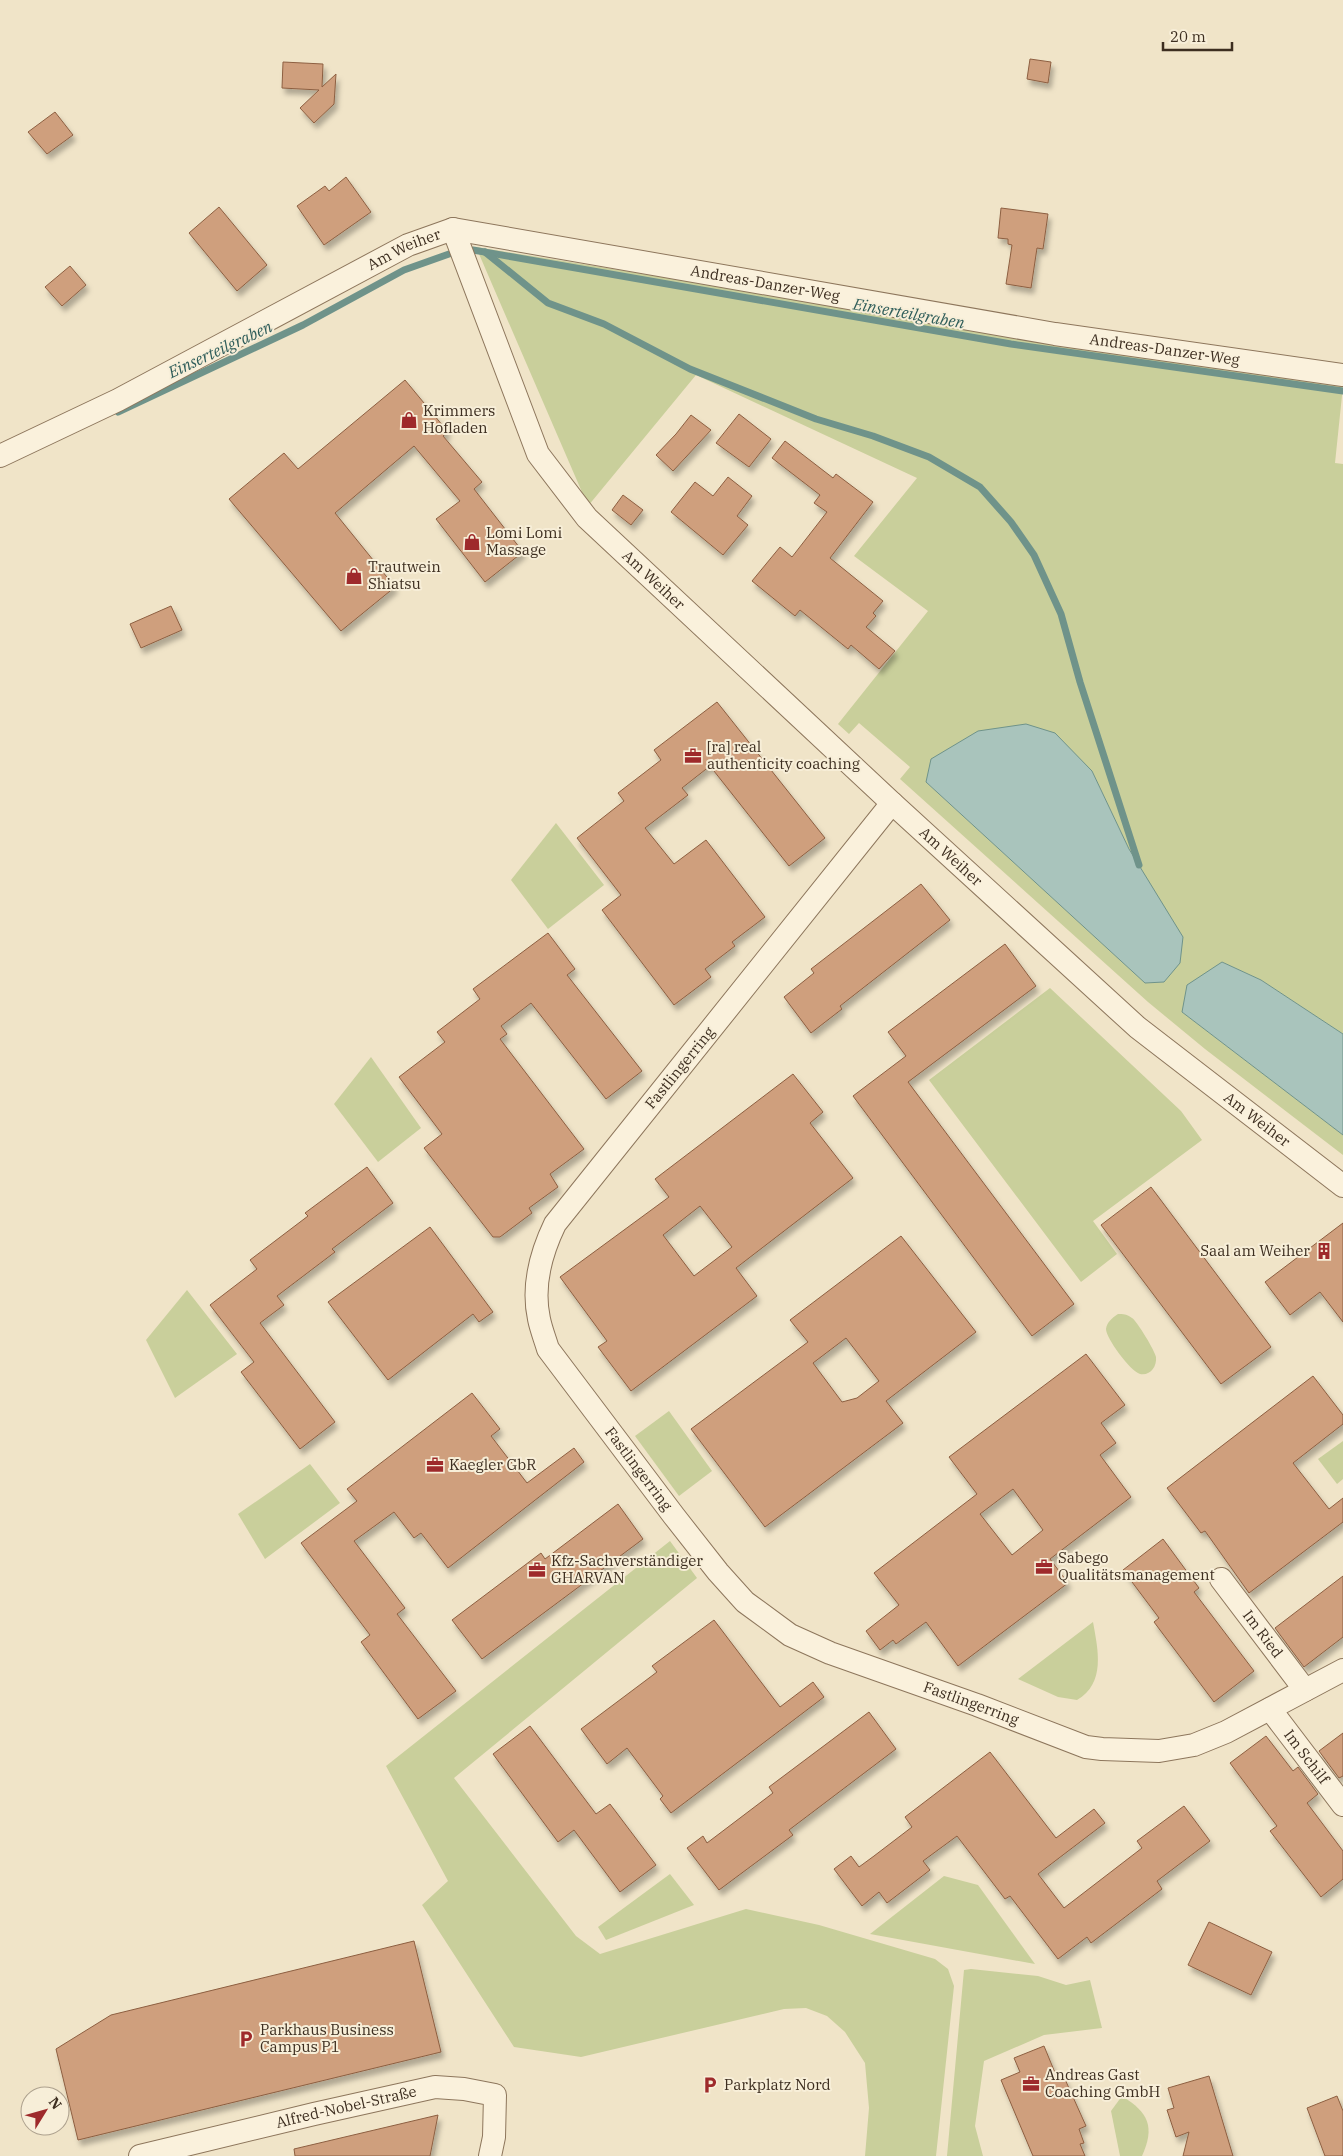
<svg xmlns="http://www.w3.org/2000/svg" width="1343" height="2156" viewBox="0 0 1343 2156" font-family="'IBM Plex Serif',serif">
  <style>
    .green { fill: #c9cf9b; fill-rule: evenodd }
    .water { fill: #a9c4bc; stroke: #6f938a }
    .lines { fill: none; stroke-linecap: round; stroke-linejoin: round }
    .stream { stroke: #6f938a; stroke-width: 7 }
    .building { fill: #cf9f7d; stroke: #8d5f41; fill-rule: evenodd; filter: url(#shadow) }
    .minor-casing { stroke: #8d765c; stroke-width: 24 }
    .minor { stroke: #faf1dc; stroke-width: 22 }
    .labels { text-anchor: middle; stroke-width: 4; stroke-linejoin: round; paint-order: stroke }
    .street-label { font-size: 15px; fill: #3d2e20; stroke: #f7eed8 }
    .poi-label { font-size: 15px; fill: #3d2e20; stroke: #f7eed8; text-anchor: start }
    .water-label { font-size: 16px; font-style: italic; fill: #2f5d5a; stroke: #f7eed8 }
  </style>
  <defs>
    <filter id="shadow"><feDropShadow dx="3" dy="5.5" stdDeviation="2.5" flood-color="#0004"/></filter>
  </defs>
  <rect width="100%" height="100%" fill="#f0e4c8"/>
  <g class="green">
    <path d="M476,247L1343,386L1335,463L1343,464V1034L1261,980L1222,962L1182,1012L1343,1135V1155L1205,1049L1148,1002L900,779L910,767L859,723L849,734L838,724L928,611L854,556L917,478L696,375L588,506ZM1092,771L1129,849L1164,982L1145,983L926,782Z"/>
    <path d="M556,823L604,885L548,929L511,880Z"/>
    <path d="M1050,988L1181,1111L1202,1140L1093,1221L1117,1254L1081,1282L929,1080Z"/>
    <path d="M371,1057L421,1128L378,1162L334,1104Z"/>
    <path d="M187,1290L237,1354L175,1398L146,1340Z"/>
    <path d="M1118,1314C1123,1314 1127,1314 1132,1318C1137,1321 1155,1351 1156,1357C1157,1367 1150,1376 1140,1374C1130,1371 1106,1338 1106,1329C1107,1322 1112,1318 1118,1314Z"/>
    <path d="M669,1411L712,1471L679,1496L635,1436Z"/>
    <path d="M1343,1441V1479L1337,1484L1318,1459Z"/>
    <path d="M310,1464L340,1503L265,1559L238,1514Z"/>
    <path d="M670,1541L697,1578L454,1778L576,1936L600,1954L746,1909L819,1925L935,1959L948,1969L954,1986L936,2156H865L869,2108L865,2063L845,2032L827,2016L806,2008L784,2009L581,2057L514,2047L422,1905L448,1881L386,1766Z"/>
    <path d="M1093,1622C1098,1650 1106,1683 1077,1700L1058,1697L1018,1679Z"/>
    <path d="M670,1874L694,1905L606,1940L598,1927Z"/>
    <path d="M944,1876L978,1885L1035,1964L870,1934Z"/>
    <path d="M971,1969L1038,1976L1066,1985L1090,1980L1102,2028L1044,2035L984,2061L975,2126L983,2156H947L964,1970Z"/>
    <path d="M1122,2096C1149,2113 1155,2127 1142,2156H1120L1111,2111Z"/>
  </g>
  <g class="water">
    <path d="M1026,724L1055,733L1092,771L1129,849L1183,937L1180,963L1164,982L1145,983L926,782L931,759L978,731Z"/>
    <path d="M1222,962L1261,980L1343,1034V1135L1182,1012L1187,985Z"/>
  </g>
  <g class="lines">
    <g class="stream">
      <path d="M473,250L1011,344L1343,391"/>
      <path d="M485,252L548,303L604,324L690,369L816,419L873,436L929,457L980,487L1011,522L1034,555L1061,614L1080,682L1139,865"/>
      <path d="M118,412L303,325L404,270L449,254"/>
    </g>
  </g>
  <g class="building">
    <path d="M1030,59L1051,62L1048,83L1027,79Z"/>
    <path d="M283,62L323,64L322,87L336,74L334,104L314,123L300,108L319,90L282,88Z"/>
    <path d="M55,112L73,135L47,154L28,132Z"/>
    <path d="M346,177L371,212L324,245L297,206L325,186L329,191Z"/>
    <path d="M219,207L267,265L237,291L189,233Z"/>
    <path d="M1001,208L1048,214L1043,249L1037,248L1031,288L1006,284L1012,245L1008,244V239L998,238Z"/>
    <path d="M70,266L86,285L62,306L45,287Z"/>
    <path d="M405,380L448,432L443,436L482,482L474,489L523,552L485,582L436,519L460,501L414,446L335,513L395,587L341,631L229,499L284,453L298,469Z"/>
    <path d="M739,414L771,439L749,467L716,443Z"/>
    <path d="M691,415L711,430L673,471L656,455L676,434Z"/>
    <path d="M785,441L833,478L836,474L873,502L830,558L883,601L873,613L876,616L866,627L895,651L879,669L851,645L848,649L800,610L795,616L752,581L780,547L792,557L827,512L814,503L820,495L772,458Z"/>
    <path d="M728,477L752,496L737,516L748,525L723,555L671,512L695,482L713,496Z"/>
    <path d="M623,495L643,510L631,525L612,510Z"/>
    <path d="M171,606L182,630L141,648L130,624Z"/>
    <path d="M717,702L825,838L789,866L710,766L682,788L688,795L645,828L674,864L706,840L765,917L732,942L735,946L705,969L711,977L674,1005L602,910L621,895L577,838L624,801L618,793L661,760L654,750Z"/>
    <path d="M921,884L950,920L840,1006L842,1009L811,1033L784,997L814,973L811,969Z"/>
    <path d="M548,933L575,969L567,975L642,1071L606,1099L531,1003L501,1026L507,1034L500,1039L584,1149L550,1174L558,1187L529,1208L532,1213L500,1237H493L424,1148L442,1134L399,1077L445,1042L437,1032L480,999L473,989Z"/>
    <path d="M1005,944L1036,986L908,1082L1074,1304L1032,1336L853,1096L906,1056L888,1032Z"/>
    <path d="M793,1074L823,1112L810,1123L853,1178L736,1268L757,1296L631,1391L598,1347L607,1341L560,1277L669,1197L655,1179ZM700,1206L732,1247L694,1276L663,1235Z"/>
    <path d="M367,1167L393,1203L332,1249L335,1252L277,1296L284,1305L260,1323L335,1422L300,1449L241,1372L254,1362L210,1305L257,1269L250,1260L308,1216L305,1213Z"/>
    <path d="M1151,1187L1271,1347L1221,1384L1101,1225Z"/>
    <path d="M1343,1223V1322L1320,1292L1290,1315L1265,1282Z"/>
    <path d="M430,1227L493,1312L479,1322L473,1314L388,1380L328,1302Z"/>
    <path d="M901,1236L976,1332L886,1401L903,1423L765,1527L691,1429L808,1342L790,1320ZM846,1338L879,1381L857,1398L842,1402L813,1363Z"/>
    <path d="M1086,1354L1125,1405L1101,1423L1116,1443L1100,1455L1131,1497L1050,1559L1068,1583L958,1666L926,1622L896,1644L893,1640L880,1650L866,1631L899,1605L874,1573L977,1494L949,1457ZM1013,1489L1043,1530L1012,1555L980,1514Z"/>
    <path d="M1313,1376L1343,1415V1424L1293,1463L1329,1509L1343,1498V1522L1249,1593L1205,1531L1201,1533L1167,1488Z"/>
    <path d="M472,1393L500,1429L491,1436L527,1483L574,1448L584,1462L448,1568L421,1533L414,1538L394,1512L354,1541L405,1608L397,1614L456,1691L418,1719L361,1642L370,1635L301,1543L357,1501L347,1489Z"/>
    <path d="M618,1504L643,1539L482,1659L452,1620L541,1553L545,1559Z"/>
    <path d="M1163,1539L1199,1588L1194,1592L1254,1671L1214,1702L1154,1622L1159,1618L1123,1570Z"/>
    <path d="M1343,1576V1637L1304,1667L1275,1628Z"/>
    <path d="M714,1620L780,1707L813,1682L824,1697L671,1813L660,1799L663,1796L627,1748L607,1764L581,1729L657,1672L652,1666Z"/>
    <path d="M869,1712L896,1749L789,1830L793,1835L719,1890L687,1848L703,1836L707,1843L773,1793L769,1787Z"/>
    <path d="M530,1726L596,1814L610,1804L656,1865L620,1892L574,1830L558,1842L493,1754Z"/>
    <path d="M1343,1733V1776L1339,1778L1319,1751Z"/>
    <path d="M1266,1736L1293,1771L1298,1767L1318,1794L1307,1803L1343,1851V1879L1321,1897L1270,1831L1277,1826L1230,1763Z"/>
    <path d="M990,1752L1056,1838L1094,1809L1105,1823L1038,1874L1064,1908L1142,1848L1137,1841L1184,1806L1210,1841L1157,1881L1162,1889L1091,1943L1087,1937L1058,1959L1010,1896L1005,1899L957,1836L923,1861L930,1870L887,1903L879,1892L862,1906L834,1869L851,1856L859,1867L874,1856L912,1827L905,1817Z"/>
    <path d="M1209,1922L1272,1952L1251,1995L1188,1965Z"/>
    <path d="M414,1941L441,2052L78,2140L56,2049L111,2015Z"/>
    <path d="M1044,2046L1058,2080L1064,2077L1086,2126L1079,2129L1084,2143L1080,2144L1085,2156H1033L1001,2080L1020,2072L1014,2058Z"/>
    <path d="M1209,2076L1233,2156H1183L1189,2132L1176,2137L1167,2110L1174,2108L1168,2088Z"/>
    <path d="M1337,2096L1343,2111V2156H1325L1307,2108Z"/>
    <path d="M438,2115L430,2156H295L294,2149Z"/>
  </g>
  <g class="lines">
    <g class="minor-casing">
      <g id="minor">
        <path id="s1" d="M453,229L538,454L587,518L892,803L1137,1027L1343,1186"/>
        <path id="s2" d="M0,456L118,400L408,245L453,229L1055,334L1343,375"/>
        <path id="s3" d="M892,803L555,1224C541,1253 532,1287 539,1319C541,1329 545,1339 548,1349L674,1516L718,1572L745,1602L790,1635L830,1653L977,1705L1086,1747L1102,1749L1159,1751L1194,1745L1226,1732L1343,1670"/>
        <path id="s4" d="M1221,1579L1305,1690"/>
        <path id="s5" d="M1270,1709L1343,1805"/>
        <path id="s6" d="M140,2156L314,2114L435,2087L464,2089L495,2095L494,2137L490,2156"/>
      </g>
    </g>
    <use href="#minor" class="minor"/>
  </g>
  <defs>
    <g id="shop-bare" transform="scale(1.35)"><path d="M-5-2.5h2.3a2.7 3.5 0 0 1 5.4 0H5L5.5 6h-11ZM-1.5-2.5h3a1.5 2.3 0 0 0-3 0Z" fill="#9e2a2b" stroke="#f7eed8" stroke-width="2.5" paint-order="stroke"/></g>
    <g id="office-bare" transform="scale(1.35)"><path d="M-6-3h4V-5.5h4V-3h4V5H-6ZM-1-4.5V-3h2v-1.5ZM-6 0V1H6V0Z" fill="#9e2a2b" stroke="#f7eed8" stroke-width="2.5" paint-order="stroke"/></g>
    <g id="building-bare" transform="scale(1.35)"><path d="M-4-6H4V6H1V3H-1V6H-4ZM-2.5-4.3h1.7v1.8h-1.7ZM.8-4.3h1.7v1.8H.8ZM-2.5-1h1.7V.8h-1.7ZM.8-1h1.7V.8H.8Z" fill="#9e2a2b" stroke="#f7eed8" stroke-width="2.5" paint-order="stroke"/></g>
    <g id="parking-bare" transform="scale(1.35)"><path d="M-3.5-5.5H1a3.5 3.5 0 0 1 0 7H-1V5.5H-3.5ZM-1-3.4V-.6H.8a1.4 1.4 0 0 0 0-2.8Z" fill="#9e2a2b" stroke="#f7eed8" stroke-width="2.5" paint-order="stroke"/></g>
  </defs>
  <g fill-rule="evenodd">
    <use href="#shop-bare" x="409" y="420"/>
    <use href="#shop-bare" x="472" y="542"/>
    <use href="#shop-bare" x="354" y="576"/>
    <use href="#office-bare" x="693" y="756"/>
    <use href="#building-bare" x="1324" y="1251"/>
    <use href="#office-bare" x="435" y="1465"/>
    <use href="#office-bare" x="1044" y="1567"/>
    <use href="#office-bare" x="537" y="1570"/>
    <use href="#parking-bare" x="246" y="2039"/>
    <use href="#office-bare" x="1031" y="2084"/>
    <use href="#parking-bare" x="710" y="2085"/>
  </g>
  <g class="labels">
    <g class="street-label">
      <text dy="5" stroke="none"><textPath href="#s2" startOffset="454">Am Weiher</textPath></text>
      <text dy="5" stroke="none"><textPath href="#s2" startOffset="824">Andreas-Danzer-Weg</textPath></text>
      <text dy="5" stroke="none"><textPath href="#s2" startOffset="1229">Andreas-Danzer-Weg</textPath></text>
      <text dy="5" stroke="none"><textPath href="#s1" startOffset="412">Am Weiher</textPath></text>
      <text dy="5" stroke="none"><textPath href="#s1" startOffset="818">Am Weiher</textPath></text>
      <text transform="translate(680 1068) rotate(-51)" y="5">Fastlingerring</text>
      <text dy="5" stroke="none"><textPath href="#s1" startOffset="1222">Am Weiher</textPath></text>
      <text dy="5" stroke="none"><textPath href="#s3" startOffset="819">Fastlingerring</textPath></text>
      <text dy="5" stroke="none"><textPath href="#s4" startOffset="69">Im Ried</textPath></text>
      <text dy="5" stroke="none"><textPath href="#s3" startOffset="1239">Fastlingerring</textPath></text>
      <text dy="5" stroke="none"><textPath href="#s5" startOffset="60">Im Schilf</textPath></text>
      <text dy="5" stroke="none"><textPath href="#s6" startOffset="212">Alfred-Nobel-Straße</textPath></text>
    </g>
    <g class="poi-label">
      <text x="423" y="416">Krimmers<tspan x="423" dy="17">Hofladen</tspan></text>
      <text x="486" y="538">Lomi Lomi<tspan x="486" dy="17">Massage</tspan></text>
      <text x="368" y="572">Trautwein<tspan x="368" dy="17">Shiatsu</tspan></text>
      <text x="707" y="752">[ra] real<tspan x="707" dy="17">authenticity coaching</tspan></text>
      <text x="1310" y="1256" text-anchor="end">Saal am Weiher</text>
      <text x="449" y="1470">Kaegler GbR</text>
      <text x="1058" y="1563">Sabego<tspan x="1058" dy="17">Qualitätsmanagement</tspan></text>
      <text x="551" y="1566">Kfz-Sachverständiger<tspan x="551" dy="17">GHARVAN</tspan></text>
      <text x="260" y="2035">Parkhaus Business<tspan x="260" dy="17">Campus P1</tspan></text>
      <text x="1045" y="2080">Andreas Gast<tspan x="1045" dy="17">Coaching GmbH</tspan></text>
      <text x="724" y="2090">Parkplatz Nord</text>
    </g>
    <g class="water-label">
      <text transform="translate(909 313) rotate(10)" y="6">Einserteilgraben</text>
      <text transform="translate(220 349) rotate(-25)" y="6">Einserteilgraben</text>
    </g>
  </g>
  <g transform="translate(45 2111) rotate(53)"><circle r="24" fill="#f7eed8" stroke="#ada18e"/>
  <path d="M0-4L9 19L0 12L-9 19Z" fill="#9e2a2b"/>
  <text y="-8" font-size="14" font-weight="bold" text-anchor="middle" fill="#3d2e20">N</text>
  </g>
  <path d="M1163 42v8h69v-8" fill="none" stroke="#3d2e20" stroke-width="2.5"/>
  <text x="1170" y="42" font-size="15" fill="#3d2e20" stroke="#f7eed8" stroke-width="4" paint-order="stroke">20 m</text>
</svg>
